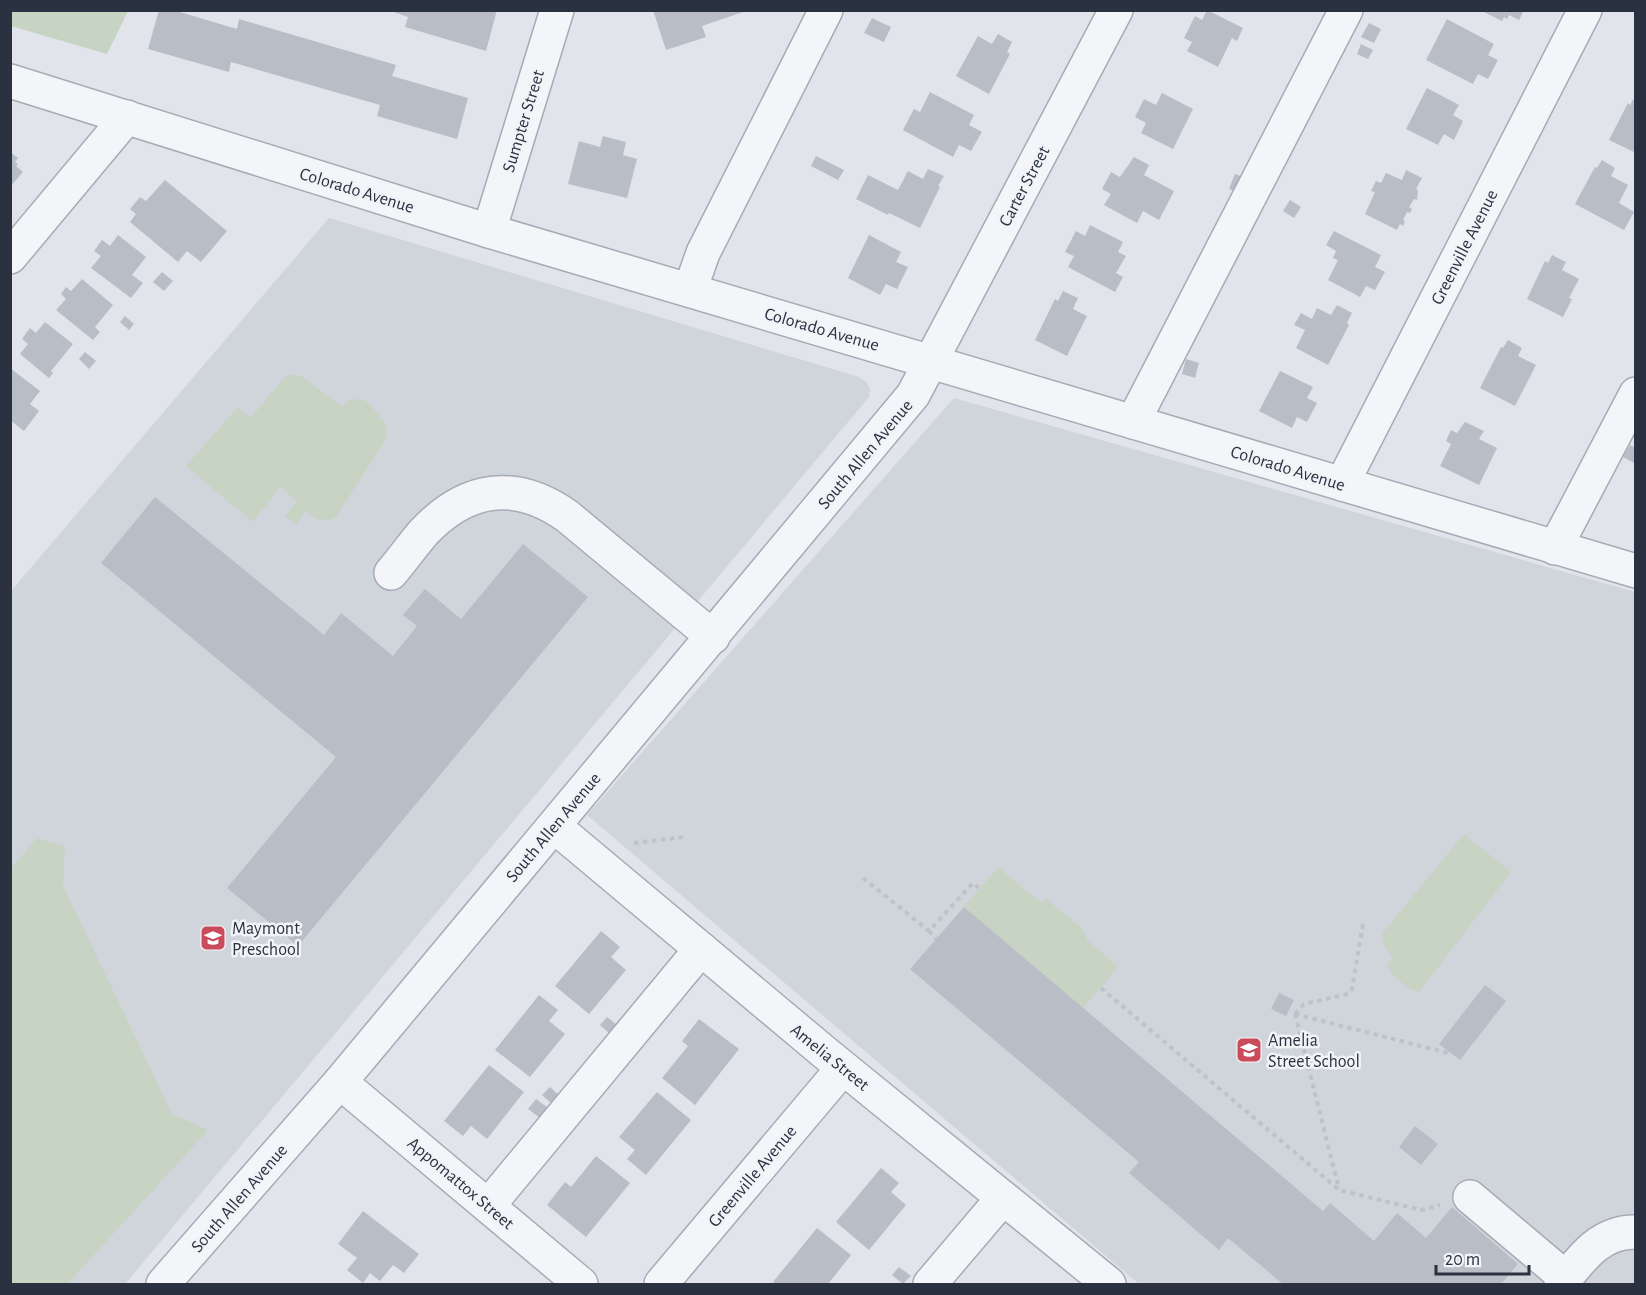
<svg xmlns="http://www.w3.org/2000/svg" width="1646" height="1295" viewBox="0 0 1646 1295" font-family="'Alegreya Sans',sans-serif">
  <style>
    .built { fill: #d0d4db }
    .green { fill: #c7d3c3 }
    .building { fill: #b9bec6 }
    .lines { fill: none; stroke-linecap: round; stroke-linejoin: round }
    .minor-casing { stroke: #a6abb4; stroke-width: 36 }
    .path { stroke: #bfc2c8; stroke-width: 4; stroke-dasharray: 4.5 4.5; stroke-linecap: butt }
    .minor { stroke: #f4f5f8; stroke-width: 33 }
    .labels { text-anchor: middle; stroke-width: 5; stroke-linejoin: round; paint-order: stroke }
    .street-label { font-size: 18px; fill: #2a3241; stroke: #f1f3f7 }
    .poi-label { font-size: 18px; fill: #2a3241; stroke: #f1f3f7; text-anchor: start }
  </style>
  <rect width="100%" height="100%" fill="#e1e4ea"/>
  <g class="built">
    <path d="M329,218L859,377L866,382L870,389L869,397L125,1284H11V591Z"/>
    <path d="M954,398L1635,592V1284H1139L587,815Z"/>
  </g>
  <g class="green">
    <path d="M10,11L11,10L128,11L107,54L11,26Z"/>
    <path d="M291,374L301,376L343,407L346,401L358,399L368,402L384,422L387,430L385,441L335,518C322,523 317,519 306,511L296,524L285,516L297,501L280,487L253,522L186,466L238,407L251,418L283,379Z"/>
    <path d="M1464,834L1511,872L1419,992C1406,988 1393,977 1387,965L1393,958L1384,946L1382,934Z"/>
    <path d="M37,838L65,846L63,886L172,1114L208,1130L67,1284H11V869Z"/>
    <path d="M998,867L1041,903L1046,899L1083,929L1087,940L1118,967L1083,1008L964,907Z"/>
  </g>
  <g class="building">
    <path d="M159,10H173L237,29L239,19L396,65L392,76L468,98L457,139L377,116L380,105L231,62L229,72L148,49Z"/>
    <path d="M388,10H497L486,51L405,27L408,17Z"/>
    <path d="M653,10H746V11L702,26L706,37L666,50Z"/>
    <path d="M1207,10L1243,28L1237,41L1232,38L1218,67L1187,51L1192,42L1184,38L1195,16L1202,20Z"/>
    <path d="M1480,10H1524L1519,20L1509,15L1507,19L1504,17L1502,21Z"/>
    <path d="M872,18L891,27L884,42L864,33Z"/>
    <path d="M1447,19L1494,44L1488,55L1498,60L1488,79L1478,74L1473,84L1426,60Z"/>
    <path d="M1369,23L1381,29L1374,43L1361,37Z"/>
    <path d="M998,34L1012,42L1007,52L1010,54L989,94L956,76L978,36L992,44Z"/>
    <path d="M1361,44L1373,50L1368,59L1357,54Z"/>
    <path d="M1427,88L1459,105L1453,115L1463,121L1454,140L1444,134L1438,145L1406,129Z"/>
    <path d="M930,92L974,115L969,125L982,132L971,151L959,145L953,157L903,130L914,109L920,112Z"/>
    <path d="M1162,93L1193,109L1173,149L1141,133L1146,123L1135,117L1144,99L1156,105Z"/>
    <path d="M1636,95V153L1609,140L1628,103L1630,105Z"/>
    <path d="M603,136L626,142L623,155L637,159L627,198L568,184L579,141L600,147Z"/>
    <path d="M10,152L18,158L15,162L18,164L16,166L23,172L10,187Z"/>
    <path d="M816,156L844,170L838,180L811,166Z"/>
    <path d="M1134,157L1149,165L1144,175L1174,191L1159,220L1143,211L1137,223L1104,205L1111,194L1102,189L1111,172L1120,177Z"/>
    <path d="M1602,160L1615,168L1611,176L1628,185L1619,203L1634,212L1624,230L1575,204L1595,167L1597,168Z"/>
    <path d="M928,169L944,176L938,186L940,187L920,228L889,213L888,215L856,199L868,175L898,190L908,171L923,179Z"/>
    <path d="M1406,170L1422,178L1416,189L1418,190L1417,200L1414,199L1409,207L1412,209L1410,213L1407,212L1403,220L1405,221L1403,226L1400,224L1397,230L1365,214L1375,192L1371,191L1376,181L1381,183L1386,173L1402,180Z"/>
    <path d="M1235,174L1249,179L1243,195L1229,189Z"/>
    <path d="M165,180L227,231L201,262L187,251L178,262L130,222L136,214L130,209L140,197L146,201Z"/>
    <path d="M1290,200L1301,207L1294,218L1283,211Z"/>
    <path d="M1090,225L1123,242L1118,252L1126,256L1116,273L1123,277L1115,292L1068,267L1074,256L1065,252L1076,231L1085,236Z"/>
    <path d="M1334,231L1381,255L1375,267L1385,272L1375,290L1366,286L1360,297L1328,280L1338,260L1333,258L1336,251L1326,245Z"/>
    <path d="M118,235L146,257L132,275L143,283L131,298L91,268L101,256L94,251L102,240L110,246Z"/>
    <path d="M869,235L901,252L896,262L908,267L897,289L886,284L880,295L848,278Z"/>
    <path d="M1552,255L1566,262L1562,270L1579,279L1569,298L1572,299L1563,317L1527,299L1545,261L1548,263Z"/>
    <path d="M162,272L173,281L164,291L153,282Z"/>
    <path d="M82,279L113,305L95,327L100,332L93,340L56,310L66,299L61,294L66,287L71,291Z"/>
    <path d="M1063,291L1078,298L1073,309L1087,316L1067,356L1035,340L1055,299L1058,301Z"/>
    <path d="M1337,305L1352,313L1347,323L1349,325L1328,365L1296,348L1305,330L1294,325L1301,313L1312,319L1317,308L1331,315Z"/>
    <path d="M125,316L134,324L129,330L120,322Z"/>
    <path d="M45,322L73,344L51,371L53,373L49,378L20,354L28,344L22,339L30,328L36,333Z"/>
    <path d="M1508,340L1522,348L1518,356L1536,365L1515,406L1480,388L1501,347L1503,348Z"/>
    <path d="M85,352L96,361L89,369L79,359Z"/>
    <path d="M1186,359L1199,363L1195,378L1182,374Z"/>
    <path d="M10,368L40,391L30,404L39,411L24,431L10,420Z"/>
    <path d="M1280,371L1313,387L1307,398L1317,403L1307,422L1297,417L1292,428L1259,411Z"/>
    <path d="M1465,422L1484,431L1479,439L1497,448L1479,485L1440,466L1451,444L1446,441L1451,430L1457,433Z"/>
    <path d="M1630,445L1636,448V464L1623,457Z"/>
    <path d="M155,497L324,635L341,613L393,656L417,626L403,615L425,589L461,619L523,544L588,597L298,946L227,888L336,757L101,563Z"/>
    <path d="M964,907L1323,1211L1330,1203L1374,1241L1397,1213L1426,1238L1452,1207L1518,1264L1501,1284H1283L1228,1238L1219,1250L1129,1173L1139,1162L910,969Z"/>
    <path d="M601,931L620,947L611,957L626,970L589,1014L555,986Z"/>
    <path d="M1485,985L1506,1001L1460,1060L1439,1044Z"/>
    <path d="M1279,993L1294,1000L1286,1016L1271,1009Z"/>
    <path d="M539,995L558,1010L549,1021L565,1034L530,1077L495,1050Z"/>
    <path d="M607,1017L617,1025L609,1033L600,1025Z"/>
    <path d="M699,1019L739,1049L695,1105L662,1078L688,1046L682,1041Z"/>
    <path d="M489,1065L524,1092L487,1139L471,1126L463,1136L444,1121Z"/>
    <path d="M550,1087L561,1097L553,1105L542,1095Z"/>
    <path d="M657,1092L691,1120L646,1175L627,1159L635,1150L619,1137Z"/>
    <path d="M536,1099L551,1110L544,1121L528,1109Z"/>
    <path d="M1415,1126L1438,1144L1421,1165L1399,1147Z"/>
    <path d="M596,1156L630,1183L586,1237L547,1205L565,1182L571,1187Z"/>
    <path d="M881,1168L899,1183L891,1192L906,1205L869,1250L836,1222Z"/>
    <path d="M363,1211L419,1254L404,1273L393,1265L380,1281L370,1273L363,1283L347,1270L357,1258L338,1244Z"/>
    <path d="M817,1228L851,1255L828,1284H776L773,1282Z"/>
    <path d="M899,1267L911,1276L903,1284L892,1275Z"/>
  </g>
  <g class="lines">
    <g class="minor-casing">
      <g id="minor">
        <path d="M10,81L489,231L1636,571"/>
        <path d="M489,231L557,10"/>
        <path d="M10,257L127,117"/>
        <path d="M690,290L703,253L826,10"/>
        <path d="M1133,422L1346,10"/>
        <path d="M1342,484L1585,10"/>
        <path d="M1555,548L1636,394"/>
        <path d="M391,573C402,560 412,546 423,533C466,487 515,479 567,516L713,637"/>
        <path d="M554,826L824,1052L1109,1284"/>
        <path d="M340,1082L581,1284"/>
        <path d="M1470,1197L1566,1278"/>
        <path d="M488,1206L701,949"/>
        <path d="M163,1284L340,1082L913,395L1116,10"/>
        <path d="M661,1284L843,1068"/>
        <path d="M930,1284L1003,1198"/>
        <path d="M1561,1284C1581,1259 1600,1231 1636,1232"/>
      </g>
    </g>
    <g class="path">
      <path d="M634,843L683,837"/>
      <path d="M863,878L929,931L973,883L979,888"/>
      <path d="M929,931L936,939"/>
      <path d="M1101,988L1339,1190L1421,1210L1440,1205"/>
      <path d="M1295,1014L1339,1189"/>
      <path d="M1295,1014L1452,1054"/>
      <path d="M1295,1014L1304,1004L1348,994L1352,989L1363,924"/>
    </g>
    <use href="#minor" class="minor"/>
  </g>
  <defs>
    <g id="school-square" transform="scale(1.35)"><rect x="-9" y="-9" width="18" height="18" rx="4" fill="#ca4b5c" stroke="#f1f3f7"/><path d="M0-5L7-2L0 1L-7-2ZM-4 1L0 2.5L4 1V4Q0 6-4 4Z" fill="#fff"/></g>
  </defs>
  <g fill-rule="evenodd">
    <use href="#school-square" x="213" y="938"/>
    <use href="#school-square" x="1249" y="1050"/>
  </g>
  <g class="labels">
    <g class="street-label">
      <text transform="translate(523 121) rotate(-73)" y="6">Sumpter Street</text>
      <text transform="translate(1024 186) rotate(-62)" y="6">Carter Street</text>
      <text transform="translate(357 190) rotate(17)" y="6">Colorado Avenue</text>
      <text transform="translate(1464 247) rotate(-63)" y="6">Greenville Avenue</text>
      <text transform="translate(822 329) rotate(16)" y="6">Colorado Avenue</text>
      <text transform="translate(865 454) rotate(-50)" y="6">South Allen Avenue</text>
      <text transform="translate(1288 468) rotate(17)" y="6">Colorado Avenue</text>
      <text transform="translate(553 827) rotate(-50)" y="6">South Allen Avenue</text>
      <text transform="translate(830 1057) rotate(39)" y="6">Amelia Street</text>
      <text transform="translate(752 1176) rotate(-50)" y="6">Greenville Avenue</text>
      <text transform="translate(461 1183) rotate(40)" y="6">Appomattox Street</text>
      <text transform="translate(239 1198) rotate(-49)" y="6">South Allen Avenue</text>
    </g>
    <g class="poi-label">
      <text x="232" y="934">Maymont<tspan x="232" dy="21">Preschool</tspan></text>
      <text x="1268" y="1046">Amelia<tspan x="1268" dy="21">Street School</tspan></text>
    </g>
  </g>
  <rect width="1646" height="1295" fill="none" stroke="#2a3241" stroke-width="24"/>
  <path d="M1436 1265v9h93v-9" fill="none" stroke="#2a3241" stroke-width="3"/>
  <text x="1445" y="1265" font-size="18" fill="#2a3241" stroke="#f1f3f7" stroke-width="4.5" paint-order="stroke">20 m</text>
</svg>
